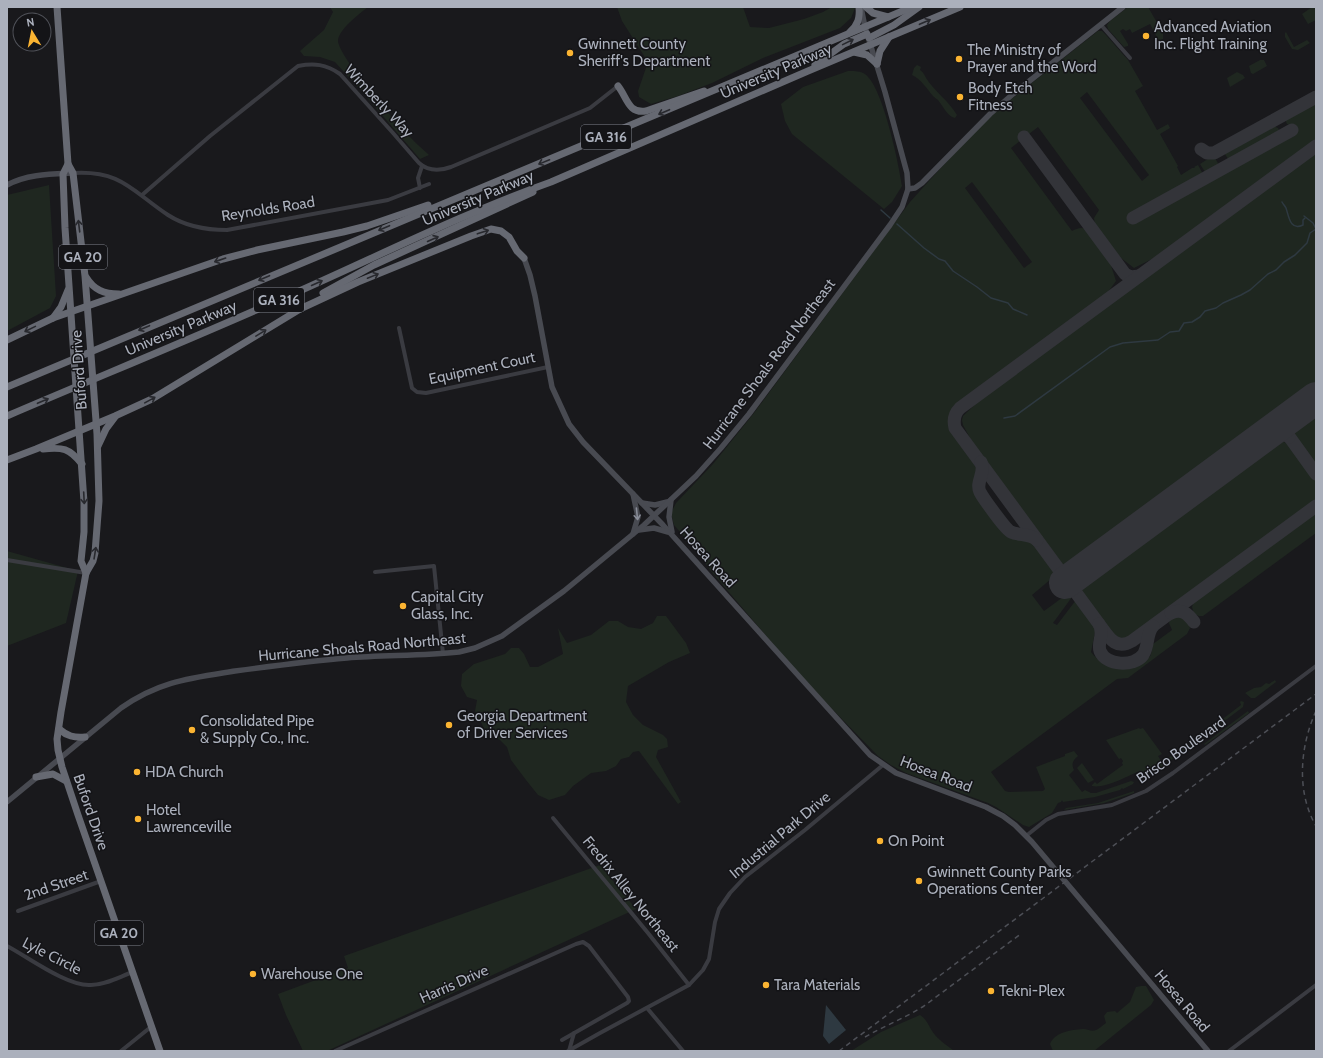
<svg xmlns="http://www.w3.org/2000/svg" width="1323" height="1058" viewBox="0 0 1323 1058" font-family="Cabin,sans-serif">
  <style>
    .green { fill: #1f2720; fill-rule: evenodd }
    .water { fill: #2e3941 }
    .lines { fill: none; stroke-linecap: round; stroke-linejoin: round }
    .stream { stroke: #2e3941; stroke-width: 1.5 }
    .taxiway { stroke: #333439; stroke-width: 13 }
    .runway { stroke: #333439; stroke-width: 32 }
    .street { stroke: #3a3b41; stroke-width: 4 }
    .secondary { stroke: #484a51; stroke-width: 5.5 }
    .highway { stroke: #666972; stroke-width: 7 }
    .rail { stroke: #4d4f56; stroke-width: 1.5; stroke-dasharray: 5 4; stroke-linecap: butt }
    .oneway { stroke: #28292e }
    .oneway2 { stroke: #888c97 }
    .poi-dot { fill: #fbb432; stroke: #141417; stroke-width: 1.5 }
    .labels { text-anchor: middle; stroke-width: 3; stroke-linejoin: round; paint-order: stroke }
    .shield { fill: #141417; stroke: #7e818a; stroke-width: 1 }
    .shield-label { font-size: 14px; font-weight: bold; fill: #abb0bc }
    .poi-label { font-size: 15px; fill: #abb0bc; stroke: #141417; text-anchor: start }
    .street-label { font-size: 15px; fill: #abb0bc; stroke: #141417 }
  </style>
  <rect width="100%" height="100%" fill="#19191c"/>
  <g class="green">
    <path d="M330,7H368C359,14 338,30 338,41C339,57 397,124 411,138C416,144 423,149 429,155L420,159L364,94L335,62L320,57L304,56L300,51L324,30L333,12Z"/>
    <path d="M617,7H743L750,27L769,28L804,19L823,12L832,7H855V8L851,18L840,28L763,58L712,83L678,96L651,104L639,97L638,91L648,62L622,21Z"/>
    <path d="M1128,7H1148L1163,33V39L1159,41L1150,24L1132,33L1130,29L1126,31L1123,29L1120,31L1128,44V46L1124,47L1108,29L1107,25L1110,21Z"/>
    <path d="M1312,7L1316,8V20L1308,24L1302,14Z"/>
    <path d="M1098,31H1102L1106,35L1128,60L1143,86L1135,91L1157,130L1168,124L1170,128L1160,134L1178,166L1177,167L1181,175L1192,168H1195L1194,167L1198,165L1203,174L1132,213L1133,222L1217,175L1214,169L1205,172L1200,164L1211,157L1215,158L1223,172L1294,133L1290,126L1291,125L1287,124L1285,119L1288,115L1308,104L1316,105V141L1176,244L1154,258L1134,268L1121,258L1095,226L1094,218L1099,210L1038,127L1011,148L1072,231C1078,228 1082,226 1089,231L1110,262L1116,281L1108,292L1081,314L957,405C943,420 951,430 962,444C967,451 972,457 977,464L973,491L1006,536L1032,540L1057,574L1032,595L1044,611L1070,592L1072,597L1053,623L1057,625L1076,600L1096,627L1091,652C1102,668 1126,672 1142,662C1145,660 1150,658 1151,654C1152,651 1152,647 1153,644L1172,630L1169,623C1171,615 1181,611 1186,618C1188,621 1189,625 1190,628L1187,634L1128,678L1117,679L991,772L1005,791L1009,792L1043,791L1045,789L1036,767L1065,756V754L1074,751L1078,756C1073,760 1071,764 1074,770L1069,775L1082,792L1085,790L1091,793H1096L1131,781L1134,782L1133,784L1123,789L1122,788L1120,790L1095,797L1063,802L1062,800L1061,802L1058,803L1052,813L1029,827L1023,825L996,807L988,803L906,773L891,765L878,756L803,679L710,570L700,555L674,525L672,517V511L676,503L713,464L754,413L910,202L928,182L975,131L999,109ZM1087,92L1149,175L1142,181L1080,98ZM972,182L1032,262L1024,268L965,188Z"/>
    <path d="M1286,32L1294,47L1307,40L1310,43L1298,50L1292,49L1285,37V33Z"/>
    <path d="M1260,60H1264L1267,66L1253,74L1251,73L1249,66Z"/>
    <path d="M917,65L921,67L920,70C923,72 924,74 926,78C934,91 949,101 957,115L955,118C947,116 943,106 938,100C938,100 934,97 933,96C927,89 921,79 912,75L914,68Z"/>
    <path d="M848,71C852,71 859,71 863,73C882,81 899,165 902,186L892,202L884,209L792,134L785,121L781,104L803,87Z"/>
    <path d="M1237,72L1243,75L1245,78L1230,87L1227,78Z"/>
    <path d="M1271,125L1278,128L1279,130L1276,133L1229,160L1224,153L1225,150Z"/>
    <path d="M1316,151V385L1073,564L1062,565L1056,559L977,451L963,425L962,420L963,416L989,391Z"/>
    <path d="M49,185L56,296L50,308L7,331V195Z"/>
    <path d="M1316,412V467L1295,439C1290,426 1307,418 1316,412Z"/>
    <path d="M1282,441L1288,444L1316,481V500L1128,638L1121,640L1114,637L1083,595L1081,590L1083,583L1275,442Z"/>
    <path d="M1316,511V533L1203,616H1199L1194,614L1192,607L1194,601Z"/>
    <path d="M7,551L78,571L66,623L7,646Z"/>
    <path d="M657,616H666L686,643L690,653L669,662L628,686L626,702L633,715L643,725L663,735L667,739L668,747L658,750L656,757L681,802L678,804L639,751L633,752L629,757L621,759L616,766L606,771L591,773L573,786L565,795L549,800L538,795L526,780L511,760L507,747L500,740L485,732L482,724L475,711L477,700L467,697L461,686L462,674L474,664L505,654L511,648H519L524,654L530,667H538L563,654L558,628L567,643L591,635L609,621H618L628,627L641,629L653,623Z"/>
    <path d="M1275,680L1276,682L1255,698H1251L1245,693L1254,688L1261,687L1266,683L1269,684Z"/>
    <path d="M1241,701L1244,702L1243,707L1203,737H1200L1197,735L1199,734L1201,736L1220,721L1219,719L1222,717L1224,718L1241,705L1240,702Z"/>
    <path d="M1248,711L1249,713L1205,745L1204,744Z"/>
    <path d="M1139,728L1140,729L1143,728L1162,754L1158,756L1163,764V766L1141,780H1139V777L1137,772C1126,777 1104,789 1092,786V785L1095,782L1097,784L1123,765L1122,763L1123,761L1121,758L1119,759L1106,740Z"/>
    <path d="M1192,738L1194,741L1193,744L1170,761H1167L1165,757L1167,759L1191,742Z"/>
    <path d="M1082,763L1094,780L1088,783L1077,768Z"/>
    <path d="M1134,791V793L1104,803L1064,810L1066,808L1098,803Z"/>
    <path d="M600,865L636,909L327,1051H303L286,1015L278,994L348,968L344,956Z"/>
    <path d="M1141,986H1146L1154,1000L1151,1005L1094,1051H1053L1050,1044C1055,1032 1070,1030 1083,1029C1087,1029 1092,1032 1096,1030C1099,1029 1103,1025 1106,1023L1104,1016L1107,1012L1115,1011L1117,1013L1130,1002L1136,987Z"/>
    <path d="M920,1015C928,1020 929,1028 935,1035C940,1041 948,1046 954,1051H851L881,1032Z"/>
  </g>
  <path class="water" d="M826,1005L846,1030L829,1044L823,1036Z"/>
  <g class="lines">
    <g class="stream">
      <path d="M1282,202C1283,204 1285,206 1286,208C1289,217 1290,231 1303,225V220L1305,218"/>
      <path d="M881,210L890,218"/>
      <path d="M1304,216L1313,223L1316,229"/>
      <path d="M897,224L924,248L939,259L945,261L953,271L977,287L991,298L1008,303L1013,309L1027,315"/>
      <path d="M1004,418L1015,416L1110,347L1123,343L1158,340L1170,332L1179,331L1184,323L1192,322L1200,317L1205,311L1216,308L1223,303L1241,295L1250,290L1268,274L1276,270L1284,262L1295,255L1307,243L1310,233L1316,229"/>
    </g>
    <g class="taxiway">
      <path d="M1024,137L1125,274L1131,277L1139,276"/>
      <path d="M1316,146L960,408C954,414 953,420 955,428L1099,624C1108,636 1115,651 1132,641L1316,506"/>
      <path d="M1201,149L1207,153H1214L1316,97"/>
      <path d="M1133,218L1292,130"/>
      <path d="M1294,415L1287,425L1288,435L1316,474"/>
      <path d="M1266,435C1275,431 1281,431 1289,437"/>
      <path d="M981,462C986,473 975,482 980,492C983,498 1006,530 1011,532C1020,536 1029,533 1037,540"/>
      <path d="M1171,613C1182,608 1188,614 1194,622"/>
      <path d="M1099,624C1105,635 1097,641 1100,651C1106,666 1134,667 1143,655C1149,646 1146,634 1153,626"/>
    </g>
    <path class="runway" d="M1065,583L1316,398"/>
    <g class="street">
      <path d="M1101,25L1130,58"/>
      <path d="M73,173C121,170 132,191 168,215C185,226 207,230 227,230L388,200L429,184"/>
      <path d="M420,188L418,178L422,166"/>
      <path d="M142,195L210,136L298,66C314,63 326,64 340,74L393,133L419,163C428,171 440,171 451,167L590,108L618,86"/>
      <path d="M399,328L412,388L417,392L426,393L548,367"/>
      <path d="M7,560L86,573"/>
      <path d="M375,572L434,566L443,654"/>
      <path d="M553,818L648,933L689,985"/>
      <path d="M1026,836L1046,820L1058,814L1112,805L1146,791L1173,773L1316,666"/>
      <path d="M18,911L101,881"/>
      <path d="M7,946C28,957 68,987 91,985C105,985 119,977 133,972"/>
      <path d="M647,1008L683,1051"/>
      <path d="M121,1051L152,1026"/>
      <path d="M335,1051L576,944L583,942L589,946L628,997L629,1001L627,1003L562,1040"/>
      <path d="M568,1051L600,1033L689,985L703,970L709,959L715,922L719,909L730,893L745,877L805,830L883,765"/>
      <path d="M569,1051L574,1033"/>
      <path d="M1229,1051L1316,985"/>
    </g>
    <g class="secondary">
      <path d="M7,185C27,174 51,174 73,173"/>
      <path d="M908,189L915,188L922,183L990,114L1013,94L1123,7"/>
      <path d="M524,258L530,275L535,296L552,387L569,424L583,442L663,525L769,643L870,755L896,773L986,807L1003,816L1015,825L1032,842L1208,1051"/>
      <path d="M671,500L669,517L672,532"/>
      <path d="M642,503L655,505L667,502"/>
      <path d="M639,530L654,528L668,532"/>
      <path d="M633,534L638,517L633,494"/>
      <path d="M7,802L121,708C159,681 191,678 235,671C272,666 310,661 347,658C385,655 422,656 459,652L475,648L502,636L564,591L644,525L696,476L721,448L749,414L890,225L902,207L908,189L907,173L885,92L865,27L861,7"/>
    </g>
    <g class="highway">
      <path d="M57,7L68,164L73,173L85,276L97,434L99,501L95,553L93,561L86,573L61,712L57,739L58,750L62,767L78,815L160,1051"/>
      <path d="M866,7L873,13L888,17"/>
      <path d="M850,32C858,25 860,18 859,7"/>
      <path d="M869,38L894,25L919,7"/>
      <path d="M854,52L867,55L877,64"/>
      <path d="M877,64L880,51L889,37"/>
      <path d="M815,65L844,44L867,34"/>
      <path d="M618,86C627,97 628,114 646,111L704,91"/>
      <path d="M68,164L63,174L65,228L84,502V532L81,561L86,573"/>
      <path d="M86,277C94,290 104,294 119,294"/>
      <path d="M323,293L374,265L533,192"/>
      <path d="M53,318L61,307L68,290"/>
      <path d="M7,340L53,318L223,259L257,250L343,232L367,226L428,205"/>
      <path d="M7,387L912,7"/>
      <path d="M7,416C98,377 189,340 279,300C369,261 458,215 551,182L808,71L960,7"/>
      <path d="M98,446L106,429L115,417"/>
      <path d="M43,449C63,447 69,448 82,464"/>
      <path d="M7,460L36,449L115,416L152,399L300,309L358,282L471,236L491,229L501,231L509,237L517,251L524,258"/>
      <path d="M59,729C67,736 74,738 85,737"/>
      <path d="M36,777L53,774L66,781"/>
    </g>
    <g class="rail">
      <path d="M1316,711C1300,746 1296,792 1316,826"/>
      <path d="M865,1037C884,1026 905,1018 924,1006L1022,933"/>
      <path d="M839,1051L1316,694"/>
    </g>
  </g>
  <defs><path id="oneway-shaft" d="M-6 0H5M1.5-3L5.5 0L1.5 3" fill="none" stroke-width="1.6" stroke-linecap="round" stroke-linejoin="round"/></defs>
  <g class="oneway">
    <use href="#oneway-shaft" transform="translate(925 22) rotate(-23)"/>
    <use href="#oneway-shaft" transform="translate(848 42) rotate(-26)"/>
    <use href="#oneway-shaft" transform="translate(664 112) rotate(157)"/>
    <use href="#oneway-shaft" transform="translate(544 162) rotate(158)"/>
    <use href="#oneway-shaft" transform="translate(79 226) rotate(-97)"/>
    <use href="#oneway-shaft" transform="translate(384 228) rotate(157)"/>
    <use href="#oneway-shaft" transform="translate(483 232) rotate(-18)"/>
    <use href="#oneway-shaft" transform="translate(433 239) rotate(-24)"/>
    <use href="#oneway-shaft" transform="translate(220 260) rotate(161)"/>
    <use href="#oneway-shaft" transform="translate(373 276) rotate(-22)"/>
    <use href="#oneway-shaft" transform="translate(264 278) rotate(157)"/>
    <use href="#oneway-shaft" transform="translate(317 283) rotate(-24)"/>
    <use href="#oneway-shaft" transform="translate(144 328) rotate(157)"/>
    <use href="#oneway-shaft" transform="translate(30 329) rotate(154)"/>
    <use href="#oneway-shaft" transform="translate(261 333) rotate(-31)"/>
    <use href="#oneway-shaft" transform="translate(150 400) rotate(-29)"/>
    <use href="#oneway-shaft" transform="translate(43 401) rotate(-23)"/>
    <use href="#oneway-shaft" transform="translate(84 498) rotate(87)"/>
    <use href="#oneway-shaft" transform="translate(95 553) rotate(-81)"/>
  </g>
  <use class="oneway2" href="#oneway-shaft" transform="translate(637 514) rotate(84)"/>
  <g class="poi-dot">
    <circle cx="1146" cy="36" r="4"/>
    <circle cx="570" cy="53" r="4"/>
    <circle cx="959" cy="59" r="4"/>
    <circle cx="960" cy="97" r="4"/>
    <circle cx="403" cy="606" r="4"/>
    <circle cx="449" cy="725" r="4"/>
    <circle cx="192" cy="730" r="4"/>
    <circle cx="137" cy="772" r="4"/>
    <circle cx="138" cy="819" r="4"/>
    <circle cx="880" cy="841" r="4"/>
    <circle cx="919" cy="881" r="4"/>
    <circle cx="253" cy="974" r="4"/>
    <circle cx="766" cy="985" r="4"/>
    <circle cx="991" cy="991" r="4"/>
  </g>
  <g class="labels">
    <g class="shield">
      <rect x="581" y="125" width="50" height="24" rx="3"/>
      <rect x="59" y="245" width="48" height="24" rx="3"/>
      <rect x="254" y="288" width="50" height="24" rx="3"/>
      <rect x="95" y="921" width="48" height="24" rx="3"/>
    </g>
    <g class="shield-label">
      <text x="606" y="142">GA 316</text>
      <text x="83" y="262">GA 20</text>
      <text x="279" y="305">GA 316</text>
      <text x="119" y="938">GA 20</text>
    </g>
    <g class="poi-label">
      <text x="1154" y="32">Advanced Aviation<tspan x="1154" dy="17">Inc. Flight Training</tspan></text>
      <text x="578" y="49">Gwinnett County<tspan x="578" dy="17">Sheriff's Department</tspan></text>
      <text x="967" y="55">The Ministry of<tspan x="967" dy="17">Prayer and the Word</tspan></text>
      <text x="968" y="93">Body Etch<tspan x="968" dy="17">Fitness</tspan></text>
      <text x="411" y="602">Capital City<tspan x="411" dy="17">Glass, Inc.</tspan></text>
      <text x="457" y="721">Georgia Department<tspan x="457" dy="17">of Driver Services</tspan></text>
      <text x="200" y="726">Consolidated Pipe<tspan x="200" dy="17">&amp; Supply Co., Inc.</tspan></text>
      <text x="145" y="777">HDA Church</text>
      <text x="146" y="815">Hotel<tspan x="146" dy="17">Lawrenceville</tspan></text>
      <text x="888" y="846">On Point</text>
      <text x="927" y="877">Gwinnett County Parks<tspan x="927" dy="17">Operations Center</tspan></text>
      <text x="261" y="979">Warehouse One</text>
      <text x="774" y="990">Tara Materials</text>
      <text x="999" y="996">Tekni-Plex</text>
    </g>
    <g class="street-label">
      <text transform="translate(776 71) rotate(-23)" y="5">University Parkway</text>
      <text transform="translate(379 101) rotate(47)" y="5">Wimberly Way</text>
      <text transform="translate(478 198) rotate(-23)" y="5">University Parkway</text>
      <text transform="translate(268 209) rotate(-9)" y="5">Reynolds Road</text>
      <text transform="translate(181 328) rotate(-23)" y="5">University Parkway</text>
      <text transform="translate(769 364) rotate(-53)" y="5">Hurricane Shoals Road Northeast</text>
      <text transform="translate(482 368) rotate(-12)" y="5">Equipment Court</text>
      <text transform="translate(79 370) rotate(-94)" y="5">Buford Drive</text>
      <text transform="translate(708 557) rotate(48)" y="5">Hosea Road</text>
      <text transform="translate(362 647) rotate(-5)" y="5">Hurricane Shoals Road Northeast</text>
      <text transform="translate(1181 750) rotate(-35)" y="5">Brisco Boulevard</text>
      <text transform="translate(936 774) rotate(21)" y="5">Hosea Road</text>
      <text transform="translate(91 812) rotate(71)" y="5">Buford Drive</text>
      <text transform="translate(780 835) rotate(-40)" y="5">Industrial Park Drive</text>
      <text transform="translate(56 885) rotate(-19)" y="5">2nd Street</text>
      <text transform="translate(631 894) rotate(51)" y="5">Fredrix Alley Northeast</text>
      <text transform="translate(52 956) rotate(27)" y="5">Lyle Circle</text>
      <text transform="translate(454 984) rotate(-24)" y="5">Harris Drive</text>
      <text transform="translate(1182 1001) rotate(50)" y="5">Hosea Road</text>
    </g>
  </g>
  <rect width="1323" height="1058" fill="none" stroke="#abb0bc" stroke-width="16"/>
  <g transform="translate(32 32) rotate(350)"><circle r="19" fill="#141417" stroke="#505259"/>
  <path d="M0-3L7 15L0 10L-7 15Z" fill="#fbb432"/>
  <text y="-6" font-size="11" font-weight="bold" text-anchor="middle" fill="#abb0bc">N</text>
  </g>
</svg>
